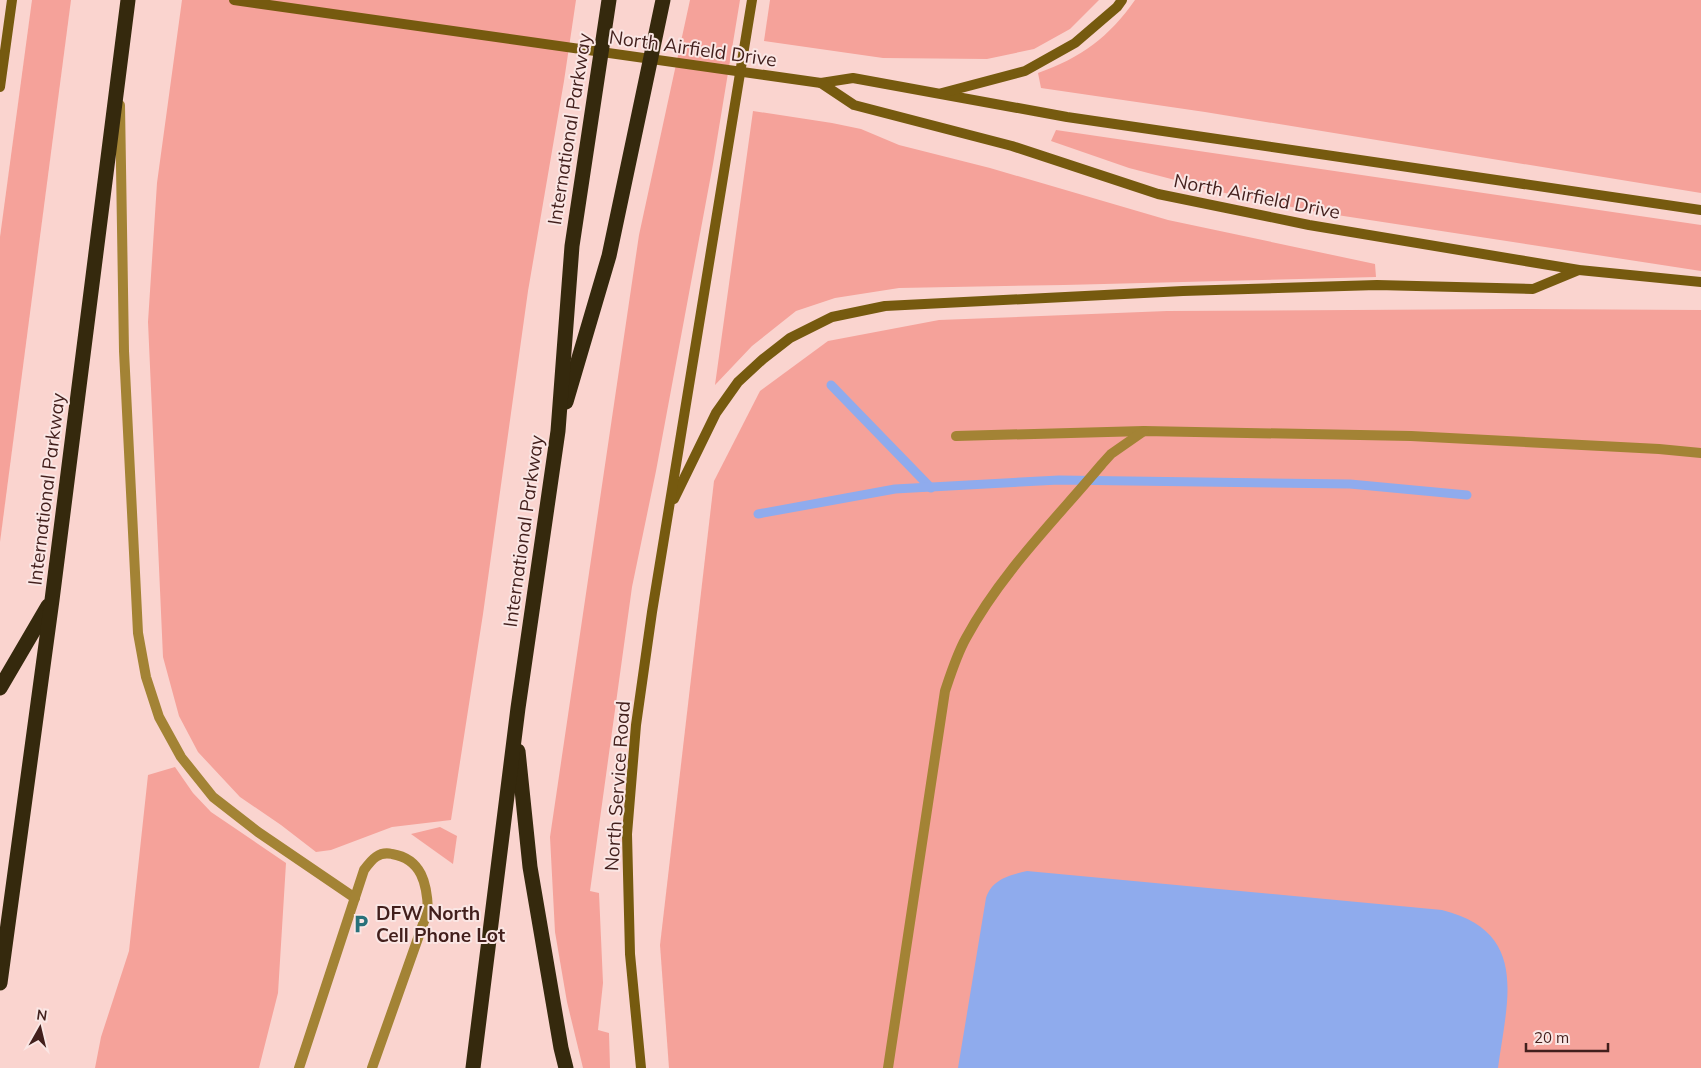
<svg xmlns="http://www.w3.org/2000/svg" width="1701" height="1068" viewBox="0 0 1701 1068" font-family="Mulish,sans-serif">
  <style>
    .green { fill: #f5a29a }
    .water { fill: #8fabed }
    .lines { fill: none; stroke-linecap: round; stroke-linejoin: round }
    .stream { stroke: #8fabed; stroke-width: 9 }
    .lane { stroke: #a38335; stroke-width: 10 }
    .secondary { stroke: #765a0f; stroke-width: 10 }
    .highway { stroke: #35290d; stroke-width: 15 }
    .labels { text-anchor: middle; stroke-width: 4; stroke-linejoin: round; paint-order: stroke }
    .street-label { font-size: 19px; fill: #421f1c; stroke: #fae6e4 }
    .poi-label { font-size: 19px; font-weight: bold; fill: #421f1c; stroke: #fae6e4; text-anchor: start }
  </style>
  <rect width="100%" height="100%" fill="#fad4cf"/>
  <g class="green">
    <path d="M32,0H71L0,542V237Z"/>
    <path d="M182,0H576L564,81L528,291L483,614L451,820L392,827L331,850L316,852L281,825L240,797L198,752L179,716L163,657L148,322L157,183Z"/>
    <path d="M690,0H740L713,164L656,471L632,587L590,891L599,893L603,983L598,1030L609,1033L610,1068H583L567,1002L555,932L550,837L639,235Z"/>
    <path d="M770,0H1099L1070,29L1034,49L987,59L883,58L764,41Z"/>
    <path d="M1135,0H1701V193L1205,112L1041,88L1038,73C1081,58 1109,37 1135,0Z"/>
    <path d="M753,111L832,123L861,129L899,145L990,168L1168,220L1375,264L1376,277L1064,285L899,288L835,298L796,311L752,346L715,385Z"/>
    <path d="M1056,130L1701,225V271L1311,211L1225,193L1129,168L1051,141Z"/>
    <path d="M1516,309L1701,310V1068H669L660,945L714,481L760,391L828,341L939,320L1167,311Z"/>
    <path d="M175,767L193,793L211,812L286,863L278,993L259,1068H95L101,1037L129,951L148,775Z"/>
    <path d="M440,827L457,836L453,864L411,834Z"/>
  </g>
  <path class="water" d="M1027,871L1442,910C1530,932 1507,1000 1498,1068H958L986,898C992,879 1010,875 1027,871Z"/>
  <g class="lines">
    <g class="stream">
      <path d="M831,385L931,488"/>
      <path d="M758,514L895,489L1059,480L1350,484L1467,495"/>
    </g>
    <g class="lane">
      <path d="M120,105L124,351L138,633L146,677L159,717L181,757L213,797L258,832L355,898"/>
      <path d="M956,436L1144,431L1411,436L1659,449L1701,453"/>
      <path d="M299,1068L364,870C372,859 379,851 392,854C422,859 427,884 428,910L372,1068"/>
      <path d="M888,1068L945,691C951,673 957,654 966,638C1001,573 1055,520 1102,464L1111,454L1144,431"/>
    </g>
    <g class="secondary">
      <path d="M234,0L821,83L853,78L1067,117L1701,210"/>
      <path d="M821,83L854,105L1012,146L1158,194L1309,225L1579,270L1701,282"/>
      <path d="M0,87L12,0"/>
      <path d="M942,93L1025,71L1075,43L1117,7L1122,0"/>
      <path d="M674,499L716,413L738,382L763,359L790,338L832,317L885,306L1183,291L1377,285L1533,289L1579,270"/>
      <path d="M641,1068L630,954L627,834L636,725L652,612L752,0"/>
    </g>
    <g class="highway">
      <path d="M566,402L609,256L663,0"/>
      <path d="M0,688L48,606"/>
      <path d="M518,751L530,867L561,1048L566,1068"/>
      <path d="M0,983L52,600L128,0"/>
      <path d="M473,1068L518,708L558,431L572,246L609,0"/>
    </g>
  </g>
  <defs>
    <g id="parking-bare" transform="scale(1.5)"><path d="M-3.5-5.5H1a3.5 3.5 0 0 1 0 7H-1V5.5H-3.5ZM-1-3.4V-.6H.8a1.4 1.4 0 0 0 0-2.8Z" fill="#28717a" stroke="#fae6e4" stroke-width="2.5" paint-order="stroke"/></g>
  </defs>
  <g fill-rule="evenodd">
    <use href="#parking-bare" x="361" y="924"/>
  </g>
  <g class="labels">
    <g class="street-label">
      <text transform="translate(693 48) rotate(8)" y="7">North Airfield Drive</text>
      <text transform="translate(569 129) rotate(-81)" y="7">International Parkway</text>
      <text transform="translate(1257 196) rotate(11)" y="7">North Airfield Drive</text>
      <text transform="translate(46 489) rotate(-83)" y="7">International Parkway</text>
      <text transform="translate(523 531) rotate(-82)" y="7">International Parkway</text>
      <text transform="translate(617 786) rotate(-86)" y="7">North Service Road</text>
    </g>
    <g class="poi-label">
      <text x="376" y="920">DFW North<tspan x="376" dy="22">Cell Phone Lot</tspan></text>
    </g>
  </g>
  <g transform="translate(40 1028) rotate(8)" stroke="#fae6e4" stroke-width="4" paint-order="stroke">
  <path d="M0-4L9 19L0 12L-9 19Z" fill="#421f1c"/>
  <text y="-8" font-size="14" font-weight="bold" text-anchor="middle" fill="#421f1c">N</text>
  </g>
  <path d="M1526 1043v8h82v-8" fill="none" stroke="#421f1c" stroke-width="2.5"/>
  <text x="1534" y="1043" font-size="15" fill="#421f1c" stroke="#fae6e4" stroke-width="4" paint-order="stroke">20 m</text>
</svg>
